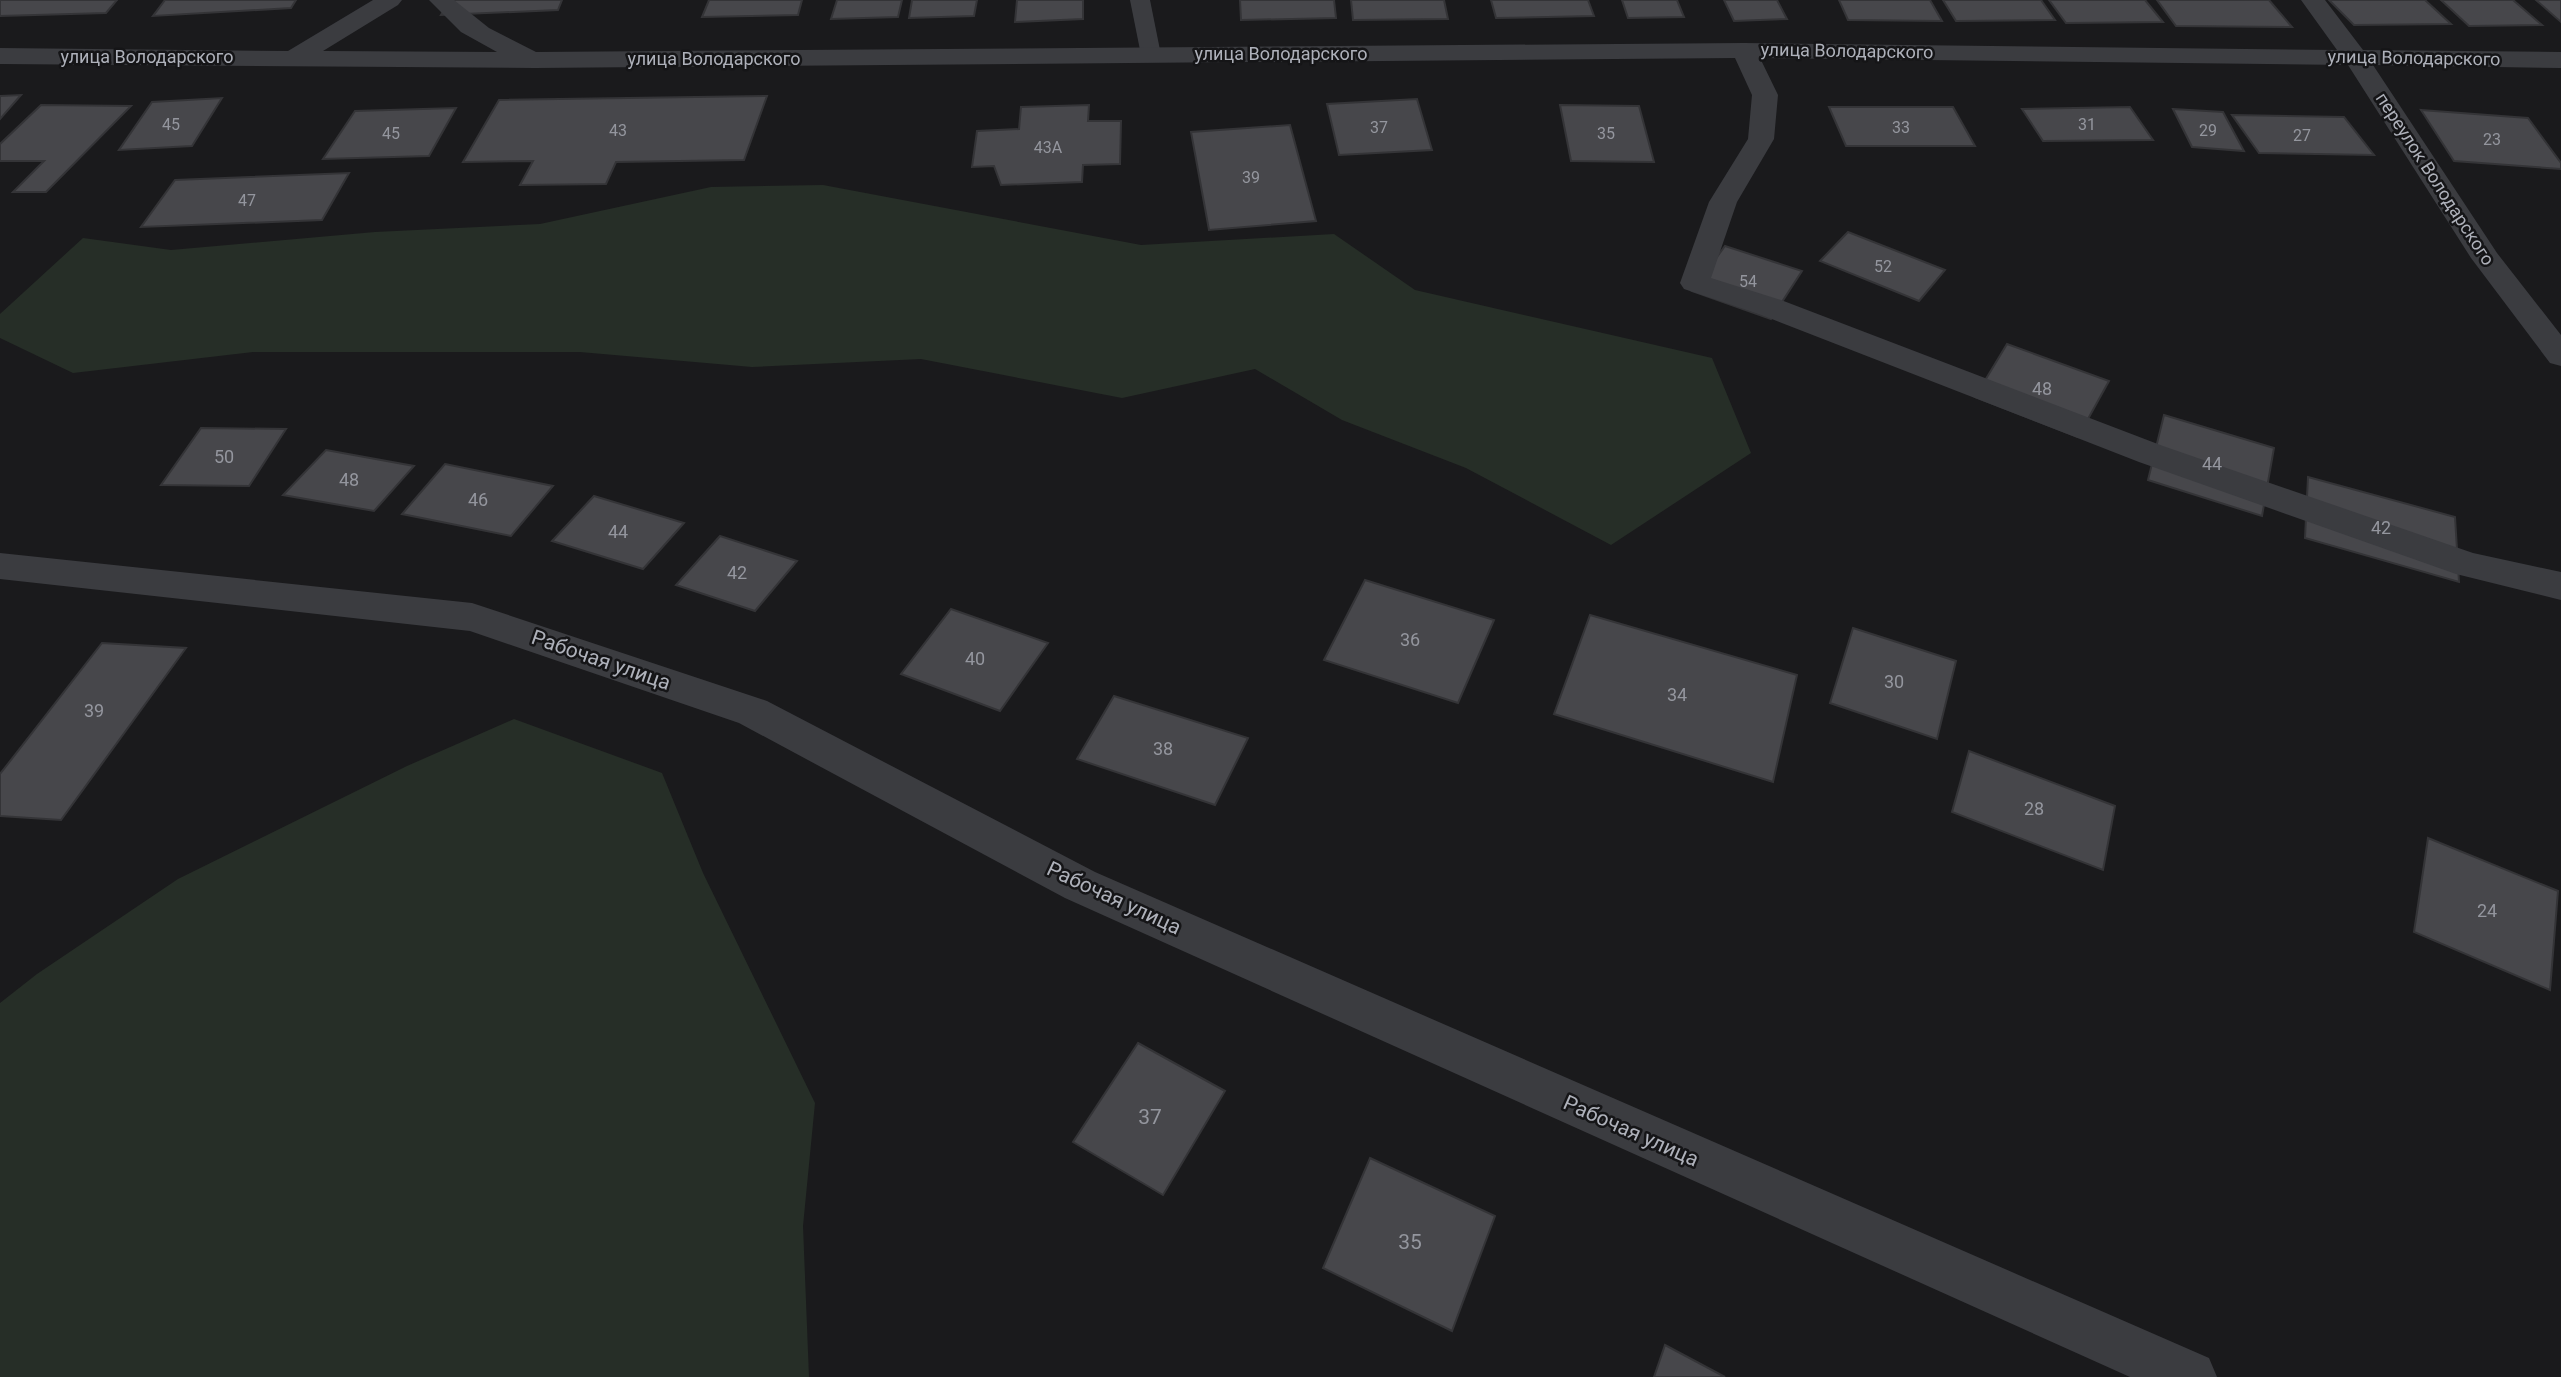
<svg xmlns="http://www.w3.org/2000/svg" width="2561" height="1377" viewBox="0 0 2561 1377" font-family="Roboto,sans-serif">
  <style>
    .green { fill: #262e27 }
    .building { fill: #47474b; stroke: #343437; stroke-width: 2 }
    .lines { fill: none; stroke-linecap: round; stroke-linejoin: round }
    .service { fill: #3b3c40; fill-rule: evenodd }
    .minor { fill: #3b3c40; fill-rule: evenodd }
    .labels { text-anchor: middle; stroke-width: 5; stroke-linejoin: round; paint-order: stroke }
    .far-number-label { font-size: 16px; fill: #94969e }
    .far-street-label { font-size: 18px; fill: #aeb1ba; stroke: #151517 }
    .number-label { font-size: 18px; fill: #94969e }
    .street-label { font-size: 21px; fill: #aeb1ba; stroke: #151517 }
    .near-number-label { font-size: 21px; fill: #94969e }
  </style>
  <rect width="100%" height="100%" fill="#1a1a1c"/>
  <g class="green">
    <path d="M823,185L1141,245L1334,234L1415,290L1712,358L1751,453L1611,545L1466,468L1342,420L1255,369L1122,398L921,359L752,367L580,352H253L73,373L0,338V314L83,238L171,250L375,232L540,224L711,187Z"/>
    <path d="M514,719L662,773L703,873L815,1103L803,1226L809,1377H0V1003L37,974L178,879L407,766Z"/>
  </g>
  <g class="building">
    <path d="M0,0H117L106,13L0,16Z"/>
    <path d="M165,0H296L291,8L153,16Z"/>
    <path d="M450,0H562L558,10L441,15Z"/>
    <path d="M709,0H802L798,15L702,17Z"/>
    <path d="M837,0H902L898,17L831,19Z"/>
    <path d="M912,0H977L974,16L909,18Z"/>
    <path d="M1017,0H1083V19L1015,22Z"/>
    <path d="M1240,0H1334L1336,18L1241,20Z"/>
    <path d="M1351,0H1444L1448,19L1353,20Z"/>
    <path d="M1491,0H1588L1594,16L1496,18Z"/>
    <path d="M1622,0H1677L1684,17L1628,18Z"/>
    <path d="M1724,0H1777L1787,19L1734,21Z"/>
    <path d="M1839,0H1930L1942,21L1848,20Z"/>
    <path d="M1943,0H2041L2055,20L1956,21Z"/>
    <path d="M2049,0H2145L2163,22L2066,23Z"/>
    <path d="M2157,0H2269L2292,27L2176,26Z"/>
    <path d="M2329,0H2425L2451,24L2354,25Z"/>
    <path d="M2441,0H2513L2542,25L2469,26Z"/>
    <path d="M2536,0H2561V22Z"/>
    <path d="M21,95L0,119V96Z"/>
    <path d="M767,96L744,160L616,162L606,184L520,185L533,161L463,162L499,100Z"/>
    <path d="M222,98L192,146L119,150L152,102Z"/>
    <path d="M1417,99L1432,150L1339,155L1327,104Z"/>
    <path d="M41,105L131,106L46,192H13L44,161H0V144Z"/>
    <path d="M1089,105L1088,121H1121L1120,164L1083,165L1082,182L1001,185L994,166L972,167L977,131L1019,129L1021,107Z"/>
    <path d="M1560,105L1639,106L1654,162L1571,161Z"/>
    <path d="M1829,107H1953L1975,146H1846Z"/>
    <path d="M2130,107L2153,140L2043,141L2022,109Z"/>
    <path d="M456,108L429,156L323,159L355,111Z"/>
    <path d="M2173,109L2223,112L2244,151L2192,147Z"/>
    <path d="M2421,110L2528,118L2561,163V169L2454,161Z"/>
    <path d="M2232,115L2344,117L2374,155L2259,153Z"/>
    <path d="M1290,125L1316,221L1209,230L1191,132Z"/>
    <path d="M349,173L322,220L141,227L175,180Z"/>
    <path d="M1848,232L1945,270L1919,301L1820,261Z"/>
    <path d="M1725,246L1802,271L1771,319L1692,291Z"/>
    <path d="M2007,344L2109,381L2078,437L1975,397Z"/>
    <path d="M2164,415L2274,448L2262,516L2148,480Z"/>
    <path d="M201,428L286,429L249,486L161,485Z"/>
    <path d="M326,450L414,466L374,511L283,495Z"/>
    <path d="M445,464L553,486L511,536L402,514Z"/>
    <path d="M2308,477L2455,517L2459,582L2305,538Z"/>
    <path d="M594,496L684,523L643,569L552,541Z"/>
    <path d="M720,536L797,561L755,611L676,585Z"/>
    <path d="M1365,580L1494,620L1458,703L1324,660Z"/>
    <path d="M951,609L1048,643L1000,711L901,674Z"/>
    <path d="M1590,615L1797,675L1773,782L1554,714Z"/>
    <path d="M1853,628L1956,661L1937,739L1830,703Z"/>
    <path d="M102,643L186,648L61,820L0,816V774Z"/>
    <path d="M1114,696L1248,738L1215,805L1077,759Z"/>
    <path d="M1969,751L2115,806L2103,870L1952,812Z"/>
    <path d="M2428,838L2558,891L2550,990L2414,932Z"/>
    <path d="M1138,1043L1225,1091L1163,1195L1073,1142Z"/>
    <path d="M1370,1158L1495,1216L1452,1331L1323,1268Z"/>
    <path d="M1665,1345L1725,1377H1654Z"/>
  </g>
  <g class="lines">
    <path class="service" d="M1130,0H1150L1161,55L1158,59H1144L1141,55Z"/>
    <g class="minor">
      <path d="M373,0H402L398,5L323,51L497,52L461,32L429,0H454L489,28L536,52L1744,43L2337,50L2301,0H2325L2363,50L2561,52V68L2373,65L2497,253L2561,335V366L2550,363L2471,258L2348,65L1760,58L1778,95L1774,139L1737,202L1711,278L1781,300L2163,446L2473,553L2561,572V600L2456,574L2139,462L1759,314L1684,289L1680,283L1709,202L1748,139L1752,95L1735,58L535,68L0,64V48L288,51Z"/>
      <path d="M0,553L472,603L767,701L1095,872L2209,1358L2217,1377H2130L1065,898L739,723L470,631L0,579Z"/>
    </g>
  </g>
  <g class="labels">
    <g class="far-number-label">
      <text x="171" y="130">45</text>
      <text x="2087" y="130">31</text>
      <text x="1379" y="133">37</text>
      <text x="1901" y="133">33</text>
      <text x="618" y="136">43</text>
      <text x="2208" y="136">29</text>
      <text x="391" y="139">45</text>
      <text x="1606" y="139">35</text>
      <text x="2302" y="141">27</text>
      <text x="2492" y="145">23</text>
      <text x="1048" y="153">43А</text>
      <text x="1251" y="183">39</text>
      <text x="247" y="206">47</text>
      <text x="1883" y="272">52</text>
      <text x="1748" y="287">54</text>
    </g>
    <g class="far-street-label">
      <text transform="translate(1847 51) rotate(1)" y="6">улица Володарского</text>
      <text x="1281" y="60">улица Володарского</text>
      <text x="147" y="63">улица Володарского</text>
      <text transform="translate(2414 58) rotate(1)" y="6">улица Володарского</text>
      <text x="714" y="65">улица Володарского</text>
      <text transform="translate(2435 179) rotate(57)" y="6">переулок Володарского</text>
    </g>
    <g class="number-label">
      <text x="2042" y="395">48</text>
      <text x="224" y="463">50</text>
      <text x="2212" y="470">44</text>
      <text x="349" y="486">48</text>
      <text x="478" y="506">46</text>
      <text x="2381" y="534">42</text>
      <text x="618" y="538">44</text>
      <text x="737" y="579">42</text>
      <text x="1410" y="646">36</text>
      <text x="975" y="665">40</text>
      <text x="1894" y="688">30</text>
      <text x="1677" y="701">34</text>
      <text x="94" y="717">39</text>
      <text x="1163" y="755">38</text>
      <text x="2034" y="815">28</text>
      <text x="2487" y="917">24</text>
    </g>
    <g class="street-label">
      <text transform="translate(601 660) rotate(19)" y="7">Рабочая улица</text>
      <text transform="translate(1114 898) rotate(25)" y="7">Рабочая улица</text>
      <text transform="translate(1631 1131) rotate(24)" y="7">Рабочая улица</text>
    </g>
    <g class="near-number-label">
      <text x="1150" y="1124">37</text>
      <text x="1410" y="1249">35</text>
    </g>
  </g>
</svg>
